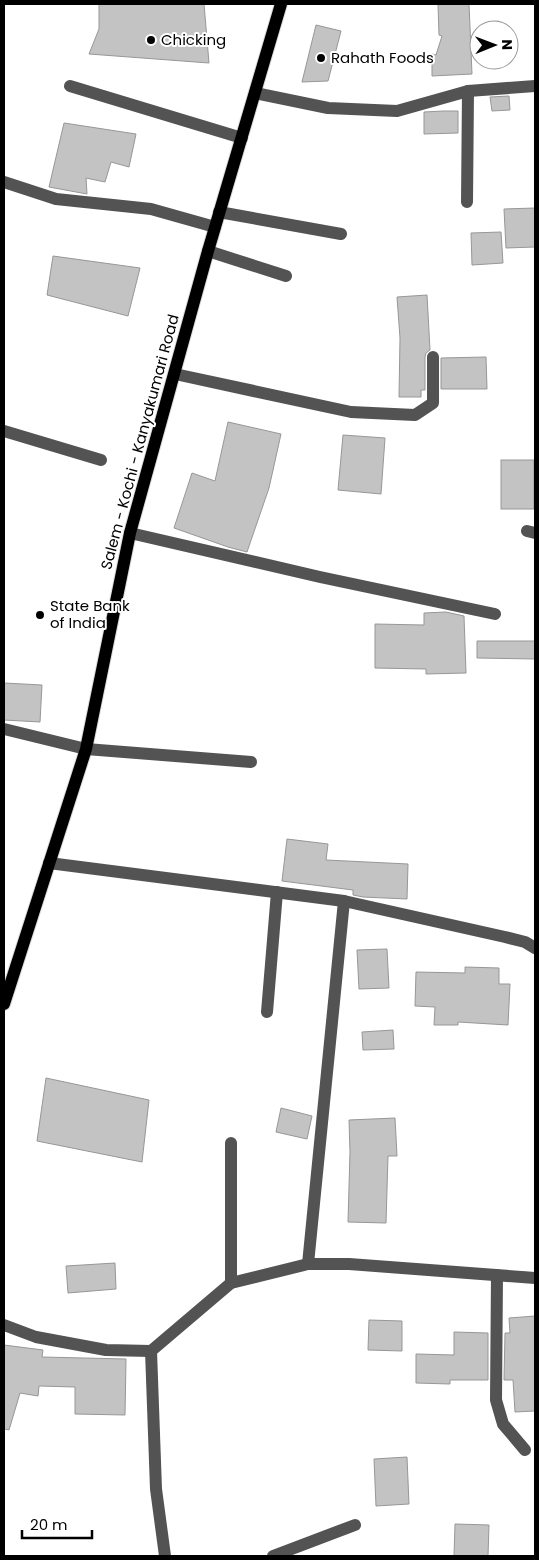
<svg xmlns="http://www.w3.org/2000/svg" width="539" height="1560" viewBox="0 0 539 1560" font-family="Poppins,sans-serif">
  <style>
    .building { fill: #c3c3c3; stroke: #979797 }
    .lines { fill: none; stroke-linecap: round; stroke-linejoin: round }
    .major-casing { stroke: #dbdbdb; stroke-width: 14 }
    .minor { stroke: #535353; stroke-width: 12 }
    .major { stroke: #000; stroke-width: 12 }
    .poi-dot { fill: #000; stroke: #fff; stroke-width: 2 }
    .labels { text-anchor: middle; stroke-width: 4; stroke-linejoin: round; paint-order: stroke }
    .poi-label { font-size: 15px; fill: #000; stroke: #fff; text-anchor: start }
    .street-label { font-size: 15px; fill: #000; stroke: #fff }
  </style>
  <rect width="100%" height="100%" fill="#fff"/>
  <g class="building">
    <path d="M99,4H204L209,63L89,54L99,29Z"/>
    <path d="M438,4H469L472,74L432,76V54L436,55L442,36L439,35Z"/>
    <path d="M316,25L341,31L328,81L302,82Z"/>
    <path d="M509,96L510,110L492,111L490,97Z"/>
    <path d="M443,111H458V133L424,134V112Z"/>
    <path d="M64,123L136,134L129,167L111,162L105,182L86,178L87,194L49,187Z"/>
    <path d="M535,208V247L506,248L504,209Z"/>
    <path d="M501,232L503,263L472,265L471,233Z"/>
    <path d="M53,256L140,268L128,316L47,295Z"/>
    <path d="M427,295L430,350L426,353L425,357V390H421V397H399L400,338L397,297Z"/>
    <path d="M486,357L487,389H441V358Z"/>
    <path d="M228,422L281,434L269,488L247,552L228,547L174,528L192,473L215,481Z"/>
    <path d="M343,435L385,438L381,494L338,490Z"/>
    <rect x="501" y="460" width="33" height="49"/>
    <path d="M446,612L464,616L466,673L426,674V669L375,668V624L424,625V613Z"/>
    <path d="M477,641H535V659L477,658Z"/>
    <path d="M4,683L42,685L40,722L4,720Z"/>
    <path d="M287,839L328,844L326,860L408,864L407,899L363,897L353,895V890L282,881Z"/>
    <path d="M387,949L389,988L359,989L357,950Z"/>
    <path d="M465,967L499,968V984H510L508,1025L458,1022V1025H434L435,1007L415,1006L416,972L465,973Z"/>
    <path d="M393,1030L394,1049L363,1050L362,1032Z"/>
    <path d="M46,1078L149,1100L142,1162L37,1141Z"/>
    <path d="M281,1108L312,1116L307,1139L276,1132Z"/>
    <path d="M395,1118L397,1156H388L386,1223L348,1222L350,1152L349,1120Z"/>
    <path d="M115,1263L116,1289L68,1293L66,1266Z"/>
    <path d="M535,1316V1411L515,1412L513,1380H504L505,1333H510L509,1318Z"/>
    <path d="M369,1320L402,1321V1351L368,1350Z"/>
    <path d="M454,1332L488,1333V1380H450V1384L416,1383V1354L454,1355Z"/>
    <path d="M4,1345L43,1350L42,1357L126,1359L125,1415L75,1414V1387L39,1386L38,1396L20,1393L9,1430L4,1429Z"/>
    <path d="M407,1457L409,1504L376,1506L374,1459Z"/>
    <path d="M455,1524L489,1525L488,1556H454Z"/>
  </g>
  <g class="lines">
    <g class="major-casing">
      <path id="major" d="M4,1004L86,749L130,533L208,251L281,4"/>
    </g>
    <g class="minor">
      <path d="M70,86L242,138"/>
      <path d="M255,93L328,108L397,111L468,91L535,86"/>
      <path d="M4,182L56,199L151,209L215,227"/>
      <path d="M467,202L468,91"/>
      <path d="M219,212L341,234"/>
      <path d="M208,251L286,276"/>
      <path d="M175,374L351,412L415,415L433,403V357"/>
      <path d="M4,431L101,460"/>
      <path d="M527,531L535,533"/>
      <path d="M130,533L320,577L495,614"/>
      <path d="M4,729L86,749L251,762"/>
      <path d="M49,863L344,901L505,937L525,942L535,948"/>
      <path d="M267,1012L277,892"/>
      <path d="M231,1143V1283"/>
      <path d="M308,1264L344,901"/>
      <path d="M497,1275L496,1400L503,1424L525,1450"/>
      <path d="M4,1325L36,1337L106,1350L151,1351L231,1283L308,1264H349L535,1278"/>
      <path d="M151,1351L156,1489L165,1556"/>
      <path d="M273,1556L355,1525"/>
    </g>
    <use href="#major" class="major"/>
  </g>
  <g class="poi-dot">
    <circle cx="151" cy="40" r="5"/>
    <circle cx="321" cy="58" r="5"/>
    <circle cx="40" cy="615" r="5"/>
  </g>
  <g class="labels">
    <g class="poi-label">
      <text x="161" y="45">Chicking</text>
      <text x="331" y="63">Rahath Foods</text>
      <text x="50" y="611">State Bank<tspan x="50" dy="17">of India</tspan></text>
    </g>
    <g class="street-label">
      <text transform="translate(140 442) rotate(-75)" y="5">Salem - Kochi - Kanyakumari Road</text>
    </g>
  </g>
  <rect width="539" height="1560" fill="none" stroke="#000000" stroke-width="10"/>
  <g transform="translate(494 45) rotate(89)"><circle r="24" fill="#ffffff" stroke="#999999"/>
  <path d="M0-4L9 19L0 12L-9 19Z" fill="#000000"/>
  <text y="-8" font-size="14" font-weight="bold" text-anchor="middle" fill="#000000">N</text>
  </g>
  <path d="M22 1530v8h70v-8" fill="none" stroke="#000000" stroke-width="2.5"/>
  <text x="30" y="1530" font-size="15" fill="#000000" stroke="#ffffff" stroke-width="4" paint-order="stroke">20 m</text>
</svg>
